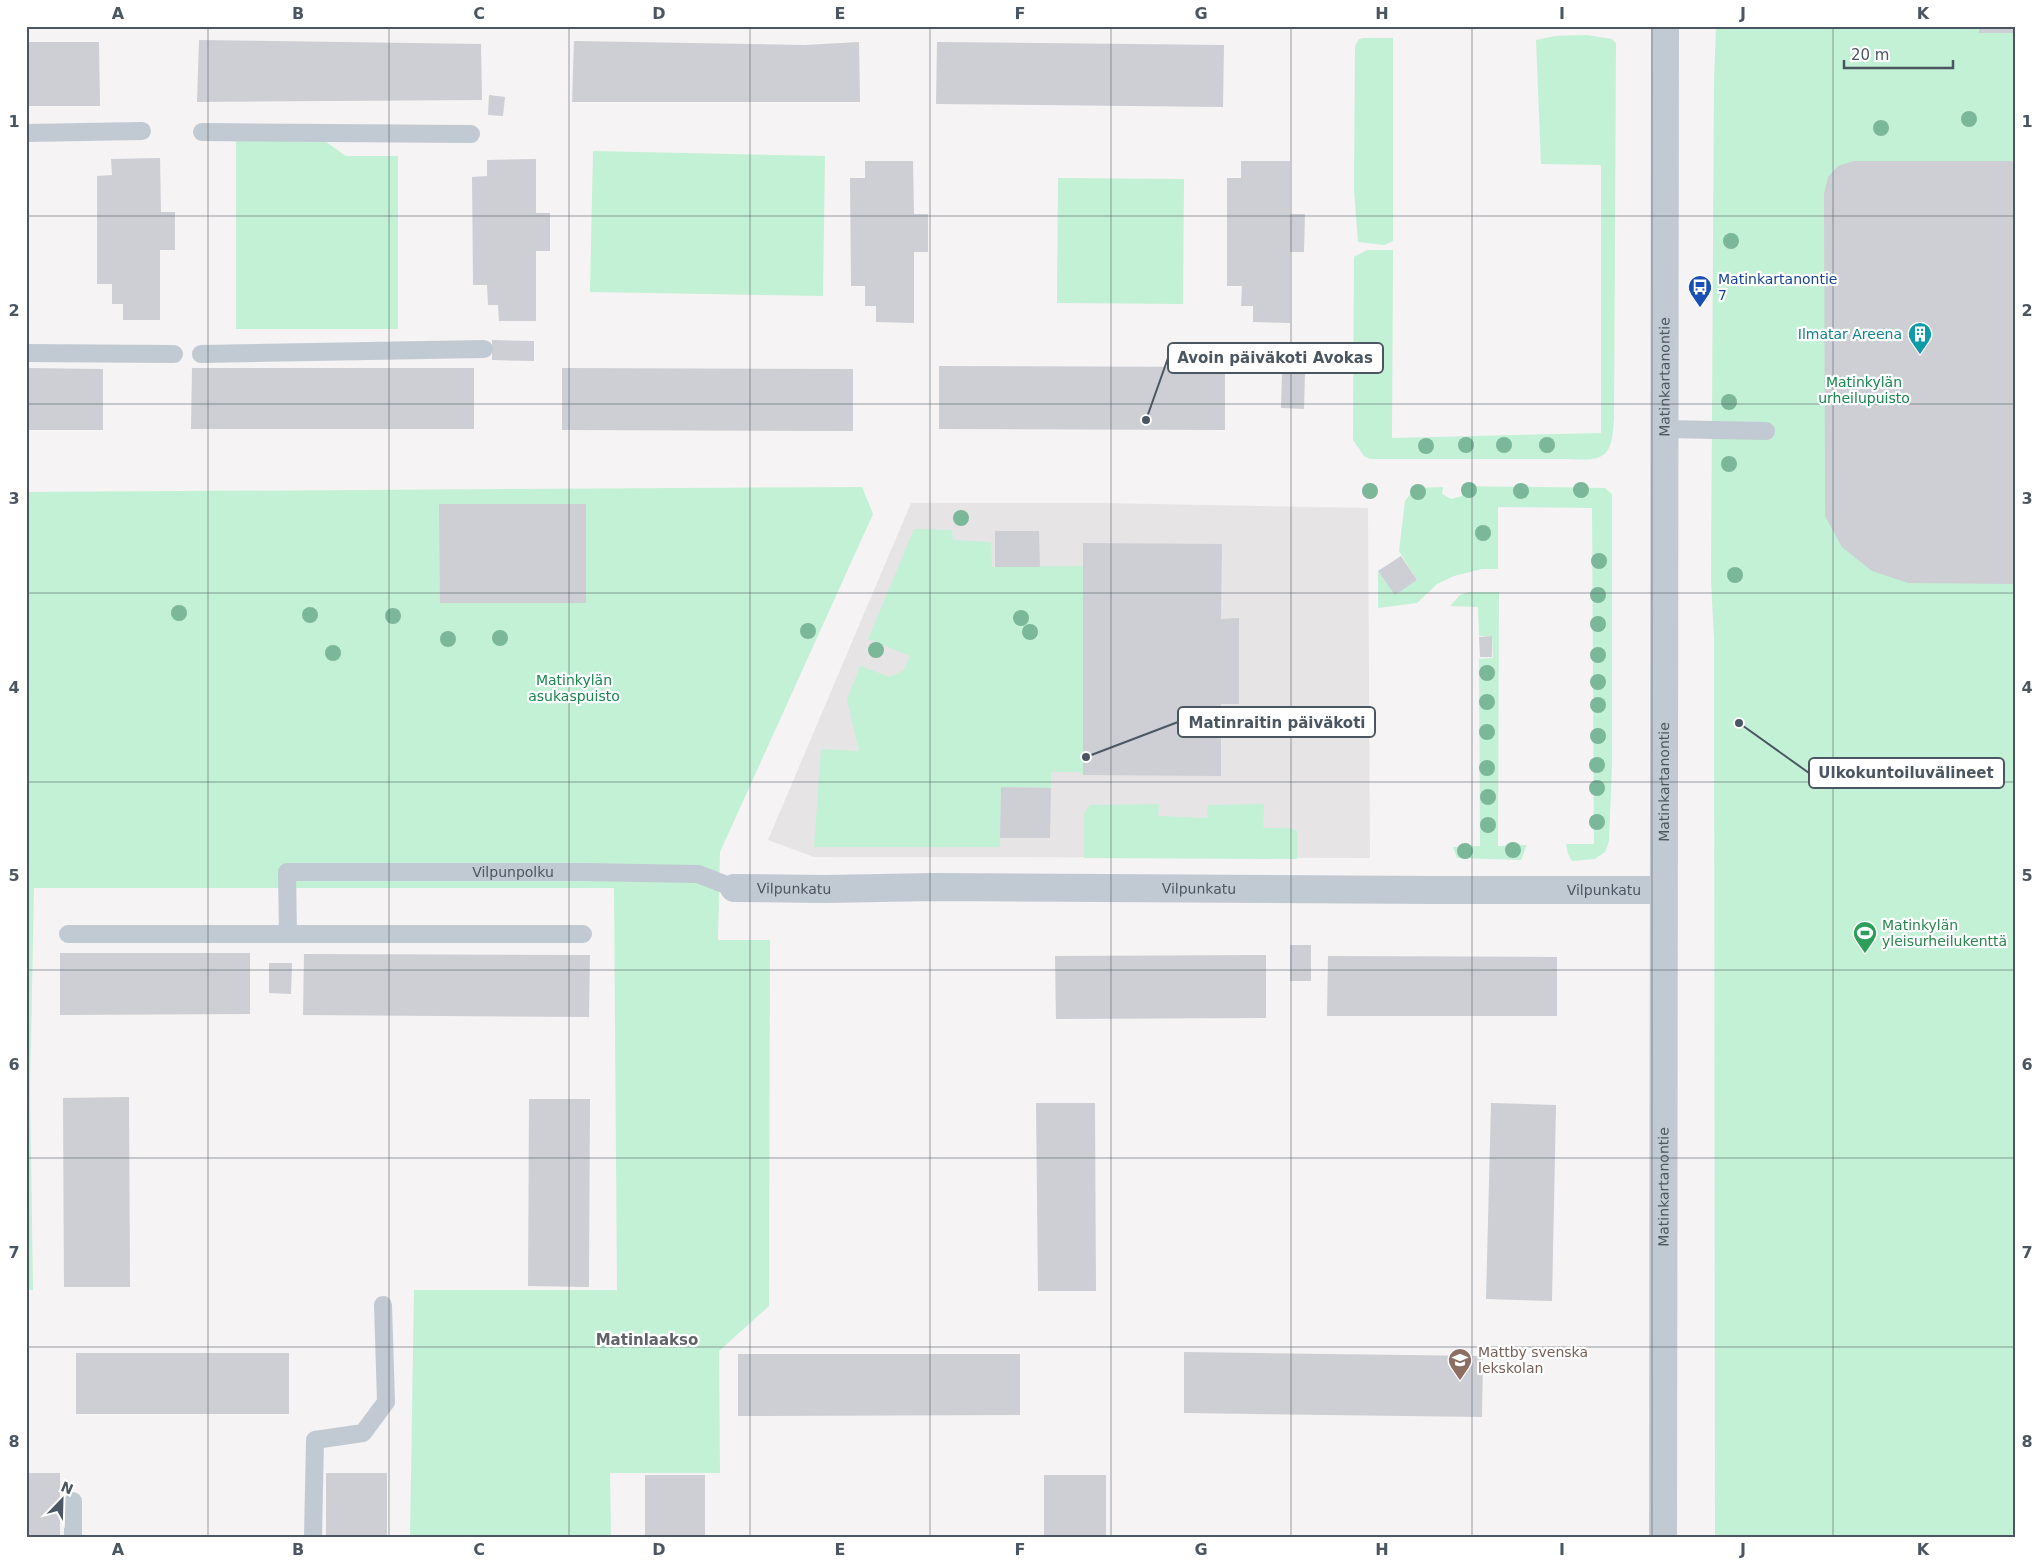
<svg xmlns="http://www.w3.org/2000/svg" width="2041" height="1563" viewBox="0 0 2041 1563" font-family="'DejaVu Sans',sans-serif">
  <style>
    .education { fill: #e6e4e5 }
    .green { fill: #c3f1d5 }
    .building { fill: #cdcfd5 }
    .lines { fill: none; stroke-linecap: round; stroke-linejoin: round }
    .service { stroke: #c1cad2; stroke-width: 18 }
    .minor { stroke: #c1cad2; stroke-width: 28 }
    .tree { fill: #7bb799 }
    .grid { fill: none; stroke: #4a5661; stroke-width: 1; stroke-opacity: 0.55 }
    .labels { text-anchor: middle; stroke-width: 4.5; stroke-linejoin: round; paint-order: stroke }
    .transit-label { font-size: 14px; fill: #164399; stroke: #fff; text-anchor: start }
    .culture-label { font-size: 14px; fill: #0d838f; stroke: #fff; text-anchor: end }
    .street-label { font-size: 14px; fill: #4a5661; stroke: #fff }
    .park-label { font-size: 14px; fill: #17864f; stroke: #fff }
    .leisure-label { font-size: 14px; fill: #27864d; stroke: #fff; text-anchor: start }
    .education-label { font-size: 14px; fill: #785e54; stroke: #fff; text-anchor: start }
    .neighbourhood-label { font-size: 15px; font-weight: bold; fill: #5f6368; stroke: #fff }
    .leader { fill: none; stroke: #4a5661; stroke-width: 2 }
    .callout-dot { fill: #4a5661; stroke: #fff; stroke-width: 2 }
    .callout { fill: #fff; stroke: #4a5661; stroke-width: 2 }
    .callout-label { font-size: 15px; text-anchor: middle; font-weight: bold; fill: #4a5661 }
    .neatline { fill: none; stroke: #4a5661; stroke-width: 2 }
    .grid-label { font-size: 16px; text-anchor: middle; font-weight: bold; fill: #4a5661 }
  </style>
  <rect width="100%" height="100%" fill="#f5f3f3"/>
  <path class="education" d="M911,503H1102L1368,508L1370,858L814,857L768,840Z"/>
  <g class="green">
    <path d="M1716,26H2015V1537H1715L1714,639L1711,580L1714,82Z"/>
    <path d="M1587,35L1612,39L1616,43L1614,418C1612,454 1608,462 1570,459H1370L1364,456L1353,440L1354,257L1367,250H1393L1392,438L1601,433V165L1541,164L1536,40L1555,36Z"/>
    <path d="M1364,38H1393V241L1384,245L1358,242L1354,189L1355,46L1359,39Z"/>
    <path d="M236,139H322L346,156H398V329H236Z"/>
    <path d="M593,151L825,156L823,296L590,292Z"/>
    <path d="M1058,178L1184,179L1183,304L1057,303Z"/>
    <path d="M1462,486L1605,488L1612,494V765L1609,841L1605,852L1595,859L1572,861L1568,854L1566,844H1594L1592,508L1498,507V569H1482L1454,576L1437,584L1417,603L1378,608V571L1395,594L1417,580L1399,551L1405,501L1415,488L1443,487L1442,494L1451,499L1462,496Z"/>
    <path d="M862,487L873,514L720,852L718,940H770L769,1306L719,1351L720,1473H610L611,1537H410L414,1290H617L614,888H34L30,1090L33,1290H26V492Z"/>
    <path d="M914,529L952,530L953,540L991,542L992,567L1083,566V775L1079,772H1051V788L1001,787L1000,847H814L821,749L859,751L847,700L860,666L890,677L904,670L910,656L868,639Z"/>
    <path d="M1469,592H1499L1498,846L1527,845L1521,860L1457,858L1453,847L1480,846L1479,659L1493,658L1492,636H1479L1478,607L1450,606L1460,595Z"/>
    <path d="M1159,804L1158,816L1207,818L1208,805L1264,804L1263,828H1291L1297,831V859L1084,858V813L1090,805Z"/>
  </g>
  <g class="building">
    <rect x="1979" y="26" width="36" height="7"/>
    <path d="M199,40L481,44L482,100L197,102Z"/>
    <path d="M574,41L805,45L859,42L860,102H572Z"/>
    <path d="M26,42H99L100,106H26Z"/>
    <path d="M937,42L1224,45L1223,107L936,104Z"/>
    <path d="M489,95L505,97L503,116L488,115Z"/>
    <path d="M160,158L161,212H175V250H160V320H123V304H112V284H97V176L112,175L111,159Z"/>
    <path d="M536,159V213H550V251H536V321H499L498,305H488L487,285H473L472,177L487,176V160Z"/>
    <path d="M865,161H913L914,214H928V252H914V323L876,322V306H865V286H851L850,178H865Z"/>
    <path d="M1241,161H1290V214H1305L1304,252H1290V323L1253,322V306H1241L1242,286H1227V178H1241Z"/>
    <path d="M1854,161H2015V584L1908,583L1872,571L1842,547L1825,516L1824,194L1828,177L1838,166Z"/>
    <path d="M492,340L534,341V361L492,360Z"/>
    <path d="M939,366L1225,367V430L939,429Z"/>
    <path d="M26,368L103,369V430H26Z"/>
    <path d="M192,368H474V429H191Z"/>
    <path d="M562,368L853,369V431L562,430Z"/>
    <path d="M1282,371L1305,372L1304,409L1281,408Z"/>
    <path d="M439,504H586V603H440Z"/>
    <path d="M995,531H1039L1040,567H995Z"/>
    <path d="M1083,543L1222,544L1221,619L1239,618V704H1221V776L1083,775Z"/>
    <path d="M1401,556L1417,580L1395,595L1378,571Z"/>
    <path d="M1492,636V657H1480L1479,637Z"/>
    <path d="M1001,787L1051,788L1050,838H1000Z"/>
    <rect x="1290" y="945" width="21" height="36"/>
    <path d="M60,953H250V1014L60,1015Z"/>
    <path d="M304,954L590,955L589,1017L303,1015Z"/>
    <path d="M1266,955V1018L1056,1019L1055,956Z"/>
    <path d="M1328,956L1557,957V1016H1327Z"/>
    <path d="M269,963H292L291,994L269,993Z"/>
    <path d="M129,1097L130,1287H64L63,1098Z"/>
    <path d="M529,1099H590L589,1287L528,1286Z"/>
    <path d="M1036,1103H1095L1096,1291H1038Z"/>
    <path d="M1491,1103L1556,1105L1552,1301L1486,1299Z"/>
    <path d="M1184,1352L1483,1356L1482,1417L1184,1413Z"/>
    <rect x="76" y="1353" width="213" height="61"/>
    <path d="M738,1354H1020V1415L738,1416Z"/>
    <rect x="26" y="1473" width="34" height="64"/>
    <rect x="326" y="1473" width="61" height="64"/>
    <rect x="645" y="1475" width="60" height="62"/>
    <rect x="1044" y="1475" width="62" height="62"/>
  </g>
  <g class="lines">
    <g class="service">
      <path d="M202,132L471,134"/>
      <path d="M26,133L142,131"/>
      <path d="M26,353L174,354"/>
      <path d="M201,354L484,349"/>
      <path d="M1665,429L1766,431"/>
      <path id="s1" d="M68,934H288L287,872H585L698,874L734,888"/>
      <path d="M288,934H583"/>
      <path d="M73,1537V1501"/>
      <path d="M313,1537L315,1440L363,1433L386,1402L383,1305"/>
    </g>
    <g class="minor">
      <path id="s2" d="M734,888L825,889L935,887L1432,890H1663"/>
      <path id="s3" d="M1663,1537L1665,26"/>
    </g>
  </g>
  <g class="tree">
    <circle cx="1969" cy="119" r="8"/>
    <circle cx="1881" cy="128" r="8"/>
    <circle cx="1731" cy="241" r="8"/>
    <circle cx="1729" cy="402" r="8"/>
    <circle cx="1466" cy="445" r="8"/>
    <circle cx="1504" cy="445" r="8"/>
    <circle cx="1547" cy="445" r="8"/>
    <circle cx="1426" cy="446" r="8"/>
    <circle cx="1729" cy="464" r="8"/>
    <circle cx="1469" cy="490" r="8"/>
    <circle cx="1581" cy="490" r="8"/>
    <circle cx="1370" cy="491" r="8"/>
    <circle cx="1521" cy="491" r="8"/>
    <circle cx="1418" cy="492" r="8"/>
    <circle cx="961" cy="518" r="8"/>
    <circle cx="1483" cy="533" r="8"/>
    <circle cx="1599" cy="561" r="8"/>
    <circle cx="1735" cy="575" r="8"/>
    <circle cx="1598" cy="595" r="8"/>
    <circle cx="179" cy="613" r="8"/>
    <circle cx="310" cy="615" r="8"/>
    <circle cx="393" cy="616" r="8"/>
    <circle cx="1021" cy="618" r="8"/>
    <circle cx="1598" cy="624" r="8"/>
    <circle cx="808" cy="631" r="8"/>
    <circle cx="1030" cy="632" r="8"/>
    <circle cx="500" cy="638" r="8"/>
    <circle cx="448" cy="639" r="8"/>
    <circle cx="876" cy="650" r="8"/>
    <circle cx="333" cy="653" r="8"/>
    <circle cx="1598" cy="655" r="8"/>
    <circle cx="1487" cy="673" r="8"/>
    <circle cx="1598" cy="682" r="8"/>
    <circle cx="1487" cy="702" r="8"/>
    <circle cx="1598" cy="705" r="8"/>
    <circle cx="1487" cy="732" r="8"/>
    <circle cx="1598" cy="736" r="8"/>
    <circle cx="1597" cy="765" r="8"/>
    <circle cx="1487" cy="768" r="8"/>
    <circle cx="1597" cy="788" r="8"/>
    <circle cx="1488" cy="797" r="8"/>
    <circle cx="1597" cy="822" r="8"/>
    <circle cx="1488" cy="825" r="8"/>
    <circle cx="1513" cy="850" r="8"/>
    <circle cx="1465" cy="851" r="8"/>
  </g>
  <path class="grid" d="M208,26V1537M389,26V1537M569,26V1537M750,26V1537M930,26V1537M1111,26V1537M1291,26V1537M1472,26V1537M1652,26V1537M1833,26V1537M26,216H2015M26,404H2015M26,593H2015M26,782H2015M26,970H2015M26,1158H2015M26,1347H2015"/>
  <defs>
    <g id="bus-pin" transform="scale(1.25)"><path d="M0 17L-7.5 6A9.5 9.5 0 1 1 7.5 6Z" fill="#1a4fb4" stroke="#fff"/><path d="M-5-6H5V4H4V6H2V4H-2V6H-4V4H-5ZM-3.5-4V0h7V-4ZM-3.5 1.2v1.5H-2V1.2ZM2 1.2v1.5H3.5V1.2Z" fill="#fff"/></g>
    <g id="building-pin" transform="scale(1.25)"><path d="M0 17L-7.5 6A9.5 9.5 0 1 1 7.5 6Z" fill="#0f9aa8" stroke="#fff"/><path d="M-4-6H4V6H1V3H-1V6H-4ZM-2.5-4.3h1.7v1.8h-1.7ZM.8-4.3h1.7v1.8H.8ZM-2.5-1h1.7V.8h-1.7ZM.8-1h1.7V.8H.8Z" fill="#fff"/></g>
    <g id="stadium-pin" transform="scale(1.25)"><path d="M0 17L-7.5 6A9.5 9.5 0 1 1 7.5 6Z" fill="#2e9e5b" stroke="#fff"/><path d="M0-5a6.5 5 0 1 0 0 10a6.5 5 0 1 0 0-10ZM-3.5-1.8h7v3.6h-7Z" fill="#fff"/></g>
    <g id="school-pin" transform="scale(1.25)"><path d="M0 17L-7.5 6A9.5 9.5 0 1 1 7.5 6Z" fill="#8d6e63" stroke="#fff"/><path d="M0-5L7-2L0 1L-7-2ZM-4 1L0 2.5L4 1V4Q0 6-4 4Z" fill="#fff"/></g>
  </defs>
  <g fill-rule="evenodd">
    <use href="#bus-pin" x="1700" y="287"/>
    <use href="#building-pin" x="1920" y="334"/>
    <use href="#stadium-pin" x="1865" y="933"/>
    <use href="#school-pin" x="1460" y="1360"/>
  </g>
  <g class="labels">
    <g class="transit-label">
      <text x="1718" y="284">Matinkartanontie<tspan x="1718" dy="16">7</tspan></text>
    </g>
    <g class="culture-label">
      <text x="1902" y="339">Ilmatar Areena</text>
    </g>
    <g class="street-label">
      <text dy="5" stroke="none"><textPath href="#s3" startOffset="1160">Matinkartanontie</textPath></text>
      <text dy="5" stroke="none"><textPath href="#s3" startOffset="755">Matinkartanontie</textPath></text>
      <text dy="5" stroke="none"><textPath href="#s1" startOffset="508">Vilpunpolku</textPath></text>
      <text dy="5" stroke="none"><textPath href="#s2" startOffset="60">Vilpunkatu</textPath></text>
      <text dy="5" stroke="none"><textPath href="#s2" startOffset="465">Vilpunkatu</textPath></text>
      <text dy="5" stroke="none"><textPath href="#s2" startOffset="870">Vilpunkatu</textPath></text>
      <text dy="5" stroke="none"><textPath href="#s3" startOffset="350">Matinkartanontie</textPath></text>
    </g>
    <g class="park-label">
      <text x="1864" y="387">Matinkylän<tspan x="1864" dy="16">urheilupuisto</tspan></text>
      <text x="574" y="685">Matinkylän<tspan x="574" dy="16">asukaspuisto</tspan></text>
    </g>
    <g class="leisure-label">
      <text x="1882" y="930">Matinkylän<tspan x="1882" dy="16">yleisurheilukenttä</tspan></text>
    </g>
    <g class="education-label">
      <text x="1478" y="1357">Mattby svenska<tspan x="1478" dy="16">lekskolan</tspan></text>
    </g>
    <g class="neighbourhood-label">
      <text x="647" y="1345">Matinlaakso</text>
    </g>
  </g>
  <path class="leader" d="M1146 420L1168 358M1086 757L1178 722M1739 723L1809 773"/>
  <g class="callout-dot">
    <circle cx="1146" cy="420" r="5"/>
    <circle cx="1086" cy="757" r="5"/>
    <circle cx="1739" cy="723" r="5"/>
  </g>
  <g class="callout">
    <rect x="1168" y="343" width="215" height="30" rx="5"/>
    <rect x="1178" y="707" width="197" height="30" rx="5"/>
    <rect x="1809" y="758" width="195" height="30" rx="5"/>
  </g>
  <g class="callout-label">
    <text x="1275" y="363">Avoin päiväkoti Avokas</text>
    <text x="1277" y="728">Matinraitin päiväkoti</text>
    <text x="1906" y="778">Ulkokuntoiluvälineet</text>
  </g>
  <rect width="2041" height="1563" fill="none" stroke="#ffffff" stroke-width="55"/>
  <g transform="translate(62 1500) rotate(23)" stroke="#ffffff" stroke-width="4" paint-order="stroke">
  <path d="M0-4L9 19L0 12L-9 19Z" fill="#4a5661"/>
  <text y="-8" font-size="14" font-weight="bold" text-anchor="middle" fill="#4a5661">N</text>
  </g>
  <path d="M1844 60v8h109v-8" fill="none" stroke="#4a5661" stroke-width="2.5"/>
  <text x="1851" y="60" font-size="15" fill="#4a5661" stroke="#ffffff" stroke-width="4" paint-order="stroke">20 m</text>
  <rect x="28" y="28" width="1986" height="1508" class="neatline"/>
  <g class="grid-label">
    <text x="118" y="19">A</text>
    <text x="298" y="19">B</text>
    <text x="479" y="19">C</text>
    <text x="659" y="19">D</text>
    <text x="840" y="19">E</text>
    <text x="1020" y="19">F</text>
    <text x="1201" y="19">G</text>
    <text x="1382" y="19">H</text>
    <text x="1562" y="19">I</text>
    <text x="1743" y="19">J</text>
    <text x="1923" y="19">K</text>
    <text x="14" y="127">1</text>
    <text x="2027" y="127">1</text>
    <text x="14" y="316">2</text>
    <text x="2027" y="316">2</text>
    <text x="14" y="504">3</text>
    <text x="2027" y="504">3</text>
    <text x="14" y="693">4</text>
    <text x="2027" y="693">4</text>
    <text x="14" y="881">5</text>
    <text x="2027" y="881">5</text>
    <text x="14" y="1070">6</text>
    <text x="2027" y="1070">6</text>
    <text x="14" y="1258">7</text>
    <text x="2027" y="1258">7</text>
    <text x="14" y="1447">8</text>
    <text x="2027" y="1447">8</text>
    <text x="118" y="1555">A</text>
    <text x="298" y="1555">B</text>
    <text x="479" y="1555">C</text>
    <text x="659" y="1555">D</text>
    <text x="840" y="1555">E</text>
    <text x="1020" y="1555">F</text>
    <text x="1201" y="1555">G</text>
    <text x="1382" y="1555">H</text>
    <text x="1562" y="1555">I</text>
    <text x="1743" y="1555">J</text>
    <text x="1923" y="1555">K</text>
  </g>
</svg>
